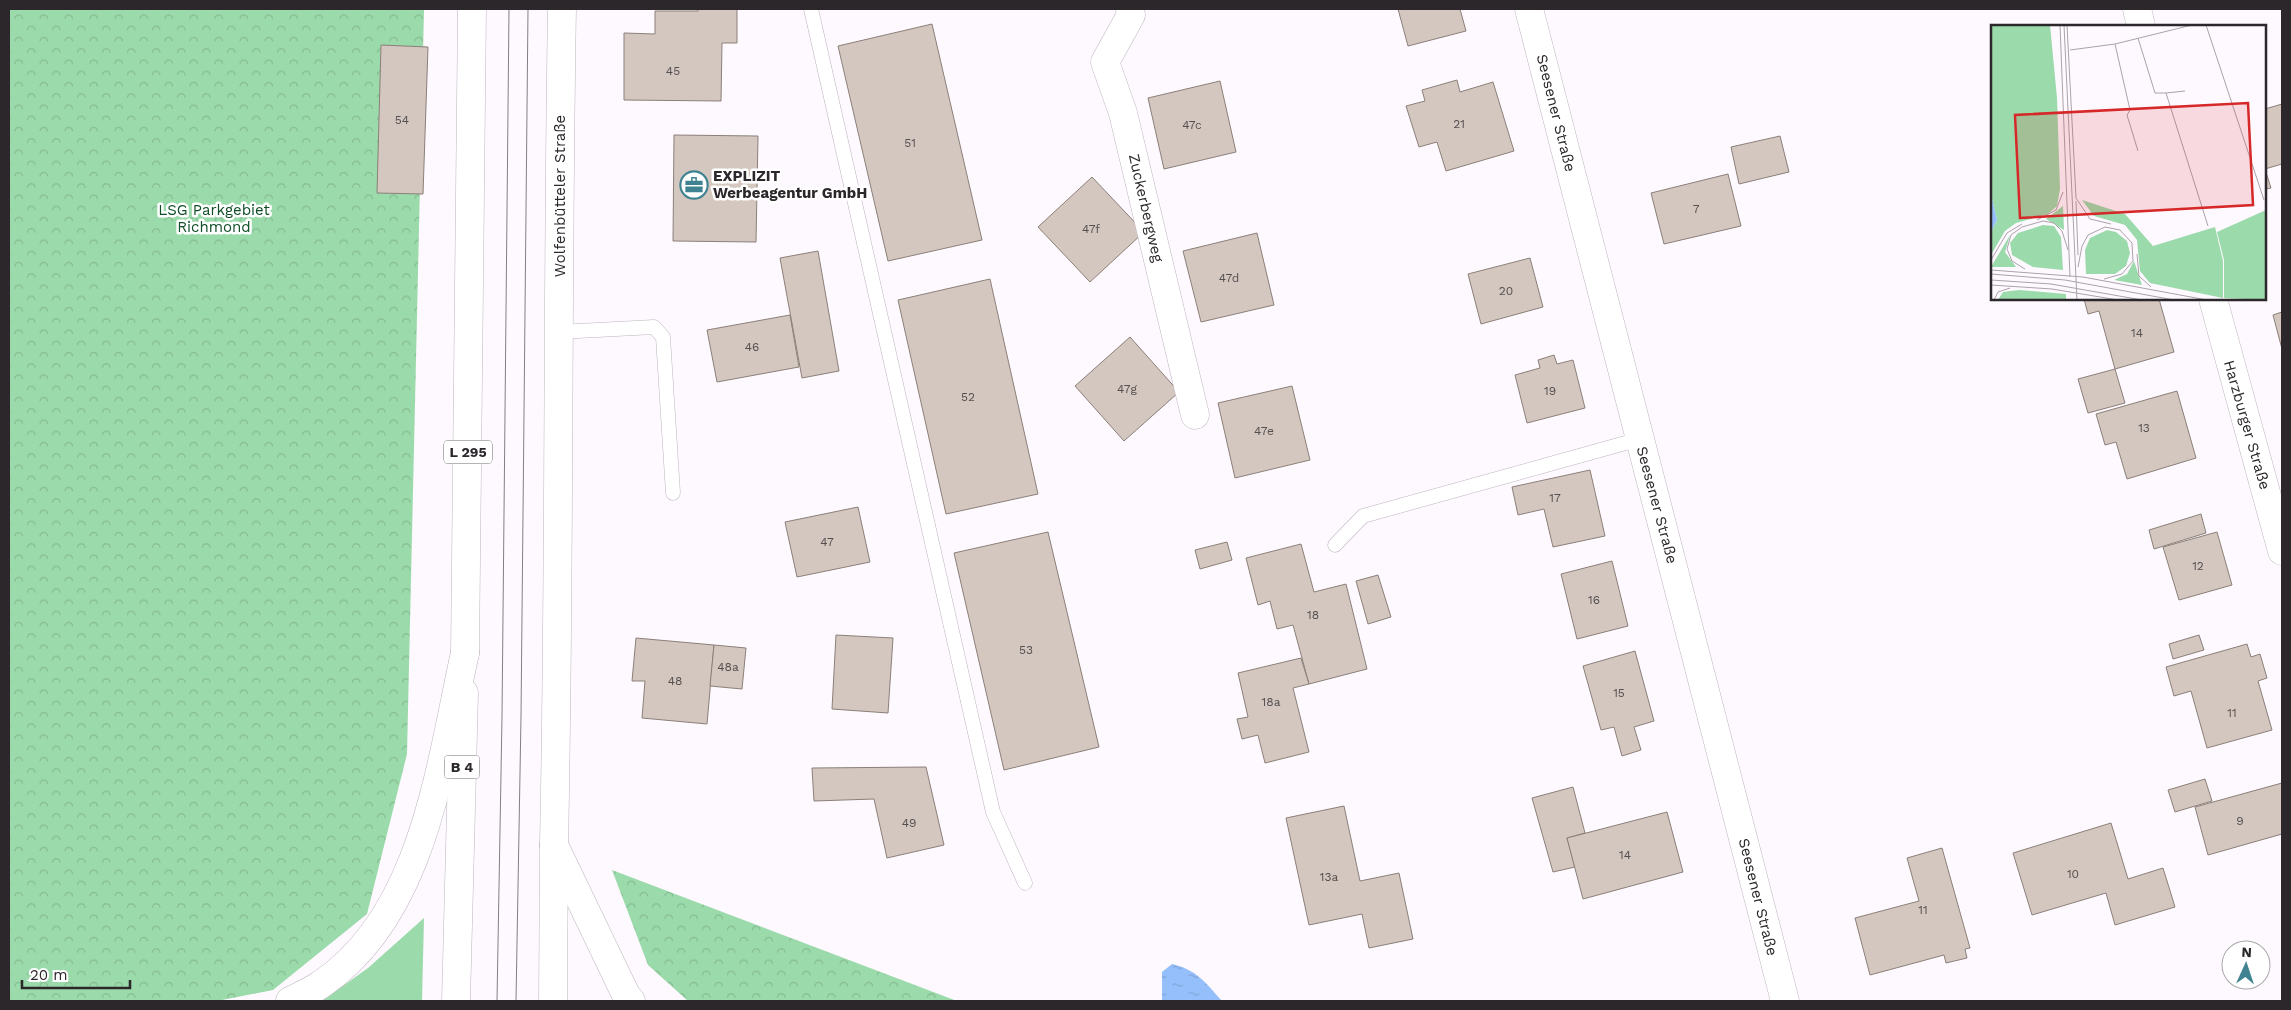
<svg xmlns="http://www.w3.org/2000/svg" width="2291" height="1010" viewBox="0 0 2291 1010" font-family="'Work Sans',sans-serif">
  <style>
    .grass { fill: #9bdaaa }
    .forest { fill: url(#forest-crowns) }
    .water { fill: url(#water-ripples) }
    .building { fill: #d3c7bf; stroke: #8b8079 }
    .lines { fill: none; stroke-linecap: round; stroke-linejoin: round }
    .service-casing { stroke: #beb5bf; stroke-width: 15 }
    .minor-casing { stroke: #beb5bf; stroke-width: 29 }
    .primary-casing { stroke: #beb5bf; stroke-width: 29 }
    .trunk-casing { stroke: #beb5bf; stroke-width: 29 }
    .motorway-casing { stroke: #beb5bf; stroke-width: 29 }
    .service { stroke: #fff; stroke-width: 14 }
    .minor { stroke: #fff; stroke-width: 28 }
    .primary { stroke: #fff; stroke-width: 28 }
    .trunk { stroke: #fff; stroke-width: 28 }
    .motorway { stroke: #fff; stroke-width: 28 }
    .tram { stroke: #837e84; stroke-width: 1 }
    .labels { text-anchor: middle; stroke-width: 5; stroke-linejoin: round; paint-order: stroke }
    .number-label { font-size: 12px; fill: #554f50 }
    .shield { fill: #fff; stroke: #6b686b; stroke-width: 1 }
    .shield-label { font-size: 14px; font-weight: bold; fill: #2b272b }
    .street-label { font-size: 15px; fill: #2b272b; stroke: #fff }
    .poi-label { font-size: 15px; font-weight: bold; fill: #2b272b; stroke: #fff; text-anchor: start }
    .park-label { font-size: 15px; fill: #104e27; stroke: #fff }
    .inset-road { fill: none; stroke: #aaa4aa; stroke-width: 1 }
    .view { fill: #d62828; fill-opacity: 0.15; stroke: #d62828; stroke-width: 2.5 }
    .inset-edge { fill: none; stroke: #2b272b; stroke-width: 2.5 }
  </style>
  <defs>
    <pattern id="forest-crowns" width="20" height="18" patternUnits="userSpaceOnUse" patternTransform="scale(1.25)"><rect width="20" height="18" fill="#9bdaaa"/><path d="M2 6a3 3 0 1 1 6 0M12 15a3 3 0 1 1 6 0" fill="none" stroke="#86bb92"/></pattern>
    <pattern id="water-ripples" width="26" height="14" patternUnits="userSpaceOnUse" patternTransform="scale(1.25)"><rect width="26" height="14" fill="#94bffa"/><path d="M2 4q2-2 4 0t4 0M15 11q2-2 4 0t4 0" fill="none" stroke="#80a4d6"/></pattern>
  </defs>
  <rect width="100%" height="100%" fill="#fef8ff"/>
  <path class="grass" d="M424,918L422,1001H322L368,968Z"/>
  <g class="forest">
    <path d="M9,9H424L407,754L367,914L273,990L217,1001H9Z"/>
    <path d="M612,870L957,1001H688L648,965Z"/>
  </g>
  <path class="water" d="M1172,964C1197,970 1205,982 1222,1001H1162V972Z"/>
  <g class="building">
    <path d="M698,9H737V43H722L721,101L624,100V33L655,34V11H698Z"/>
    <path d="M1398,9H1460L1466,31L1408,46Z"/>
    <path d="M932,24L982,240L888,261L838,46Z"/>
    <path d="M381,45L428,47L423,194L377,193Z"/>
    <path d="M1457,80L1460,92L1493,82L1514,151L1446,171L1437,142L1419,147L1406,106L1425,101L1422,90Z"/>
    <path d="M1220,81L1236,152L1164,169L1148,98Z"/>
    <path d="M2282,104V164L2265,169L2271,188L2265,189V109Z"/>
    <path d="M674,135L758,136L756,242L673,241Z"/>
    <path d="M1780,136L1789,172L1739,184L1731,147Z"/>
    <path d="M1728,174L1741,226L1664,244L1651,193Z"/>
    <path d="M1092,177L1144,232L1090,282L1038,227Z"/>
    <path d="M1257,233L1274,305L1201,322L1183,251Z"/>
    <path d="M818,251L839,371L802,378L780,258Z"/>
    <path d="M1530,258L1543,307L1481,324L1468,274Z"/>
    <path d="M990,279L1038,494L946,514L898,300Z"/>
    <path d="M2084,299H2159L2174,352L2115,369L2099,311L2088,314Z"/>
    <path d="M2282,312V349L2273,315Z"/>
    <path d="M790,315L799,367L717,382L707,330Z"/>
    <path d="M1130,337L1179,392L1124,441L1075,386Z"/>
    <path d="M1554,355L1557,364L1573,360L1585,408L1527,423L1515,375L1540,368L1538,360Z"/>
    <path d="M2115,369L2125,403L2088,413L2078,379Z"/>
    <path d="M1292,386L1310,460L1235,478L1218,403Z"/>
    <path d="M2177,391L2196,458L2127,479L2116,442L2105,445L2096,414Z"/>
    <path d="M1590,470L1605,536L1553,547L1544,509L1518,515L1512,487Z"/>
    <path d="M858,507L870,562L797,577L785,522Z"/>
    <path d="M2201,514L2206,533L2154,549L2149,530Z"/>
    <path d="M1048,532L1099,747L1004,770L954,553Z"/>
    <path d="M2217,532L2232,585L2179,600L2163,547Z"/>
    <path d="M1227,542L1232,560L1200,569L1195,550Z"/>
    <path d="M1301,544L1314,592L1346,584L1367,669L1309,684L1293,625L1277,629L1270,601L1258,605L1246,558Z"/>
    <path d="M1612,561L1628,626L1577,639L1561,574Z"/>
    <path d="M1378,575L1391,617L1368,624L1356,581Z"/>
    <path d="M836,635L893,638L888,713L832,709Z"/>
    <path d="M2199,635L2204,650L2173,659L2169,644Z"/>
    <path d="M636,638L714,645L707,724L642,718L645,681H632Z"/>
    <path d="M2247,644L2251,657L2260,654L2267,678L2258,681L2272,730L2207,748L2191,691L2174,696L2166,667Z"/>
    <path d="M714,645L746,648L742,689L710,686Z"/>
    <path d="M1635,651L1654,721L1634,727L1641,750L1622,756L1614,727L1601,730L1583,666Z"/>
    <path d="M1301,658L1309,684L1293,688L1309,752L1265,763L1258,735L1242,739L1237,719L1248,717L1238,673Z"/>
    <path d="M926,767L944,845L887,858L874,799L814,801L812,768Z"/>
    <path d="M2205,779L2212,801L2175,812L2168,790Z"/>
    <path d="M2282,783V834L2208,855L2195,807Z"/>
    <path d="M1573,787L1585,833L1567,838L1575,867L1553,872L1532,798Z"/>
    <path d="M1344,806L1360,881L1399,873L1413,939L1369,948L1362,914L1309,925L1286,818Z"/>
    <path d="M1667,812L1683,872L1583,899L1567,838Z"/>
    <path d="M2111,823L2128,879L2163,868L2175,907L2115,925L2106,893L2032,915L2013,853Z"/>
    <path d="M1942,848L1970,948L1965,949L1967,958L1946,963L1944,955L1870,975L1855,918L1919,901L1907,858Z"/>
  </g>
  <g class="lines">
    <g class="service-casing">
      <g id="service">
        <path d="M811,9L993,812L1025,883"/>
        <path d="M559,332L654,327L663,337L673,493"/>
        <path d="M1335,545L1363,516L1640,439"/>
      </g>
    </g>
    <g class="minor-casing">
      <g id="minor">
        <path d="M1130,9L1131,15L1105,62L1123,113L1195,415"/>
        <path d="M1529,9L1785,1001"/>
        <path d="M2137,9L2141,26"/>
        <path d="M2213,299L2282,551"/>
      </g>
    </g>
    <g class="primary-casing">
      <g id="primary">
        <path d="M465,653L472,9"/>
        <path d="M554,845C560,566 557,287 562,9"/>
      </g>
    </g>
    <g class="trunk-casing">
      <g id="trunk">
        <path d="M456,1001L464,693"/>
        <path d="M553,1001L554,845"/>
      </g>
    </g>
    <g class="motorway-casing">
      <g id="motorway">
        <path d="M554,845L626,995L631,1001"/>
        <path d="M290,1001C299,996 310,992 320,985C424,916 440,765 465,653"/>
      </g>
    </g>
    <use href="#service" class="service"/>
    <use href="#minor" class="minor"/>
    <use href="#primary" class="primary"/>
    <use href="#trunk" class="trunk"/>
    <use href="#motorway" class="motorway"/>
    <g class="tram">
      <path d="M497,1001L502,717L509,9"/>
      <path d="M516,1001L521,717L528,9"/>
    </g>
  </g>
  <defs>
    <g id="office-ring" transform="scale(1.4375)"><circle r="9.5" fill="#fff" stroke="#3f8392" stroke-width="1.5"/><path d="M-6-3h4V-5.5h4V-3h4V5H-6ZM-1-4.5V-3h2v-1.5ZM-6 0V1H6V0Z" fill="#3f8392"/></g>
  </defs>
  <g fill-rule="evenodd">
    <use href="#office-ring" x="694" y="185"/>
  </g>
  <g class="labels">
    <g class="number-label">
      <text x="673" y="75">45</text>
      <text x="402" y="124">54</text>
      <text x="1459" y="128">21</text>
      <text x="1192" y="129">47c</text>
      <text x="910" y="147">51</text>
      <text x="1696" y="213">7</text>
      <text x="1091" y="233">47f</text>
      <text x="1229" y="282">47d</text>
      <text x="1506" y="295">20</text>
      <text x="2137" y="337">14</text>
      <text x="752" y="351">46</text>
      <text x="1127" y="393">47g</text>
      <text x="1550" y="395">19</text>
      <text x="968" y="401">52</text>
      <text x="2144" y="432">13</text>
      <text x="1264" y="435">47e</text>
      <text x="1555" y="502">17</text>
      <text x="827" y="546">47</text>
      <text x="2198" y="570">12</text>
      <text x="1594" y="604">16</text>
      <text x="1313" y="619">18</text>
      <text x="1026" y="654">53</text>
      <text x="728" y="671">48a</text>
      <text x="675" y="685">48</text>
      <text x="1619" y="697">15</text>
      <text x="1271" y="706">18a</text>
      <text x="2232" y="717">11</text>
      <text x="2240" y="825">9</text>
      <text x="909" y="827">49</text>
      <text x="1625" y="859">14</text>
      <text x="2073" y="878">10</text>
      <text x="1329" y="881">13a</text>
      <text x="1923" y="914">11</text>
    </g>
    <g class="shield">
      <rect x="444" y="440.5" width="48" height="23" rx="4"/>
      <rect x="444.5" y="755.5" width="35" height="23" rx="4"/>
    </g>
    <g class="shield-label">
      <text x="468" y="457">L 295</text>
      <text x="462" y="772">B 4</text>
    </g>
    <g class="street-label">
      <text transform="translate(1556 113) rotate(76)" y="5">Seesener Straße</text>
      <text transform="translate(560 196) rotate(-90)" y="5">Wolfenbütteler Straße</text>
      <text transform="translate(1146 208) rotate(77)" y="5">Zuckerbergweg</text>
      <text transform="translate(2247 425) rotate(74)" y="5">Harzburger Straße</text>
      <text transform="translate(1657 505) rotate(75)" y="5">Seesener Straße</text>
      <text transform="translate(1758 897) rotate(76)" y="5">Seesener Straße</text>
    </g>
    <g class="poi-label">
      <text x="713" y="181">EXPLIZIT<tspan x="713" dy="17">Werbeagentur GmbH</tspan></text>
    </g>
    <g class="park-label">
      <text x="214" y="215">LSG Parkgebiet<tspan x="214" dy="17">Richmond</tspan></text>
    </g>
  </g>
  <g transform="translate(1991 25)">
    <rect width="275" height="275" fill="#fef8ff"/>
    <path d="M72,181L73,205L55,194ZM275,185V275L233,273V235L226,207ZM52,200L63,201L70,212L72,245L42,242L21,230L19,218L27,208ZM116,205L125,207L136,216L139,228L135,241L124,249H95L94,225L99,213ZM19,210L14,227L25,242H0ZM143,236L151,260L123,255L136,249ZM28,265L75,269V275H7L12,267Z" fill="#9bdaaa"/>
    <path d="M0,0H59L66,73L69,164L66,181L57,189L25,198L14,206L0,230V207L6,195L0,170ZM91,175L134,189L162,221L224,202L232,236V273L159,258L149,246L146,215L134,200L103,191Z" fill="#9bdaaa"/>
    <path d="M0,170L6,195L0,207Z" fill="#94bffa"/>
    <path class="inset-road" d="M69,0L75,154M73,0L86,275M76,0L85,173M215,0L273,175M147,13L164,68H175L217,201M124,19L139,85L136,90L147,126M79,25L124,19L201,0M175,68L194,66M75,154L79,252M85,173L99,194L120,199M85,176L87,230M46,195L65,185L72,167M146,229L148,251L160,262M0,235L16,208L31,199M87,242L91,221L97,210L114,202L129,205L141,218L142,236L131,249L113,254M34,244L21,236L16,224L20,210L31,202L52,196L63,198L71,206L77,225M0,245L92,252L216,275M0,249L74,255L183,275M0,255L60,259L151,275M0,260L61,264L127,275M3,275L7,267L19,263"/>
    <path class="view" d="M257,78L262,180L29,193L24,90Z"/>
    <rect width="275" height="275" class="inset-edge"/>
  </g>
  <rect width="2291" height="1010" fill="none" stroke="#2b272b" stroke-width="20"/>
  <g transform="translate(2246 965) rotate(3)"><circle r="24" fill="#ffffff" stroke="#aaa9aa"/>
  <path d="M0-4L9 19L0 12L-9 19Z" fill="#3f8392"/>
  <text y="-8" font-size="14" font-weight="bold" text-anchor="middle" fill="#2b272b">N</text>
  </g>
  <path d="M22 980v8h108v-8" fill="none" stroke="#2b272b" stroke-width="2.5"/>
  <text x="30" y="980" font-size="15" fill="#2b272b" stroke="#ffffff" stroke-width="4" paint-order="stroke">20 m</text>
</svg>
